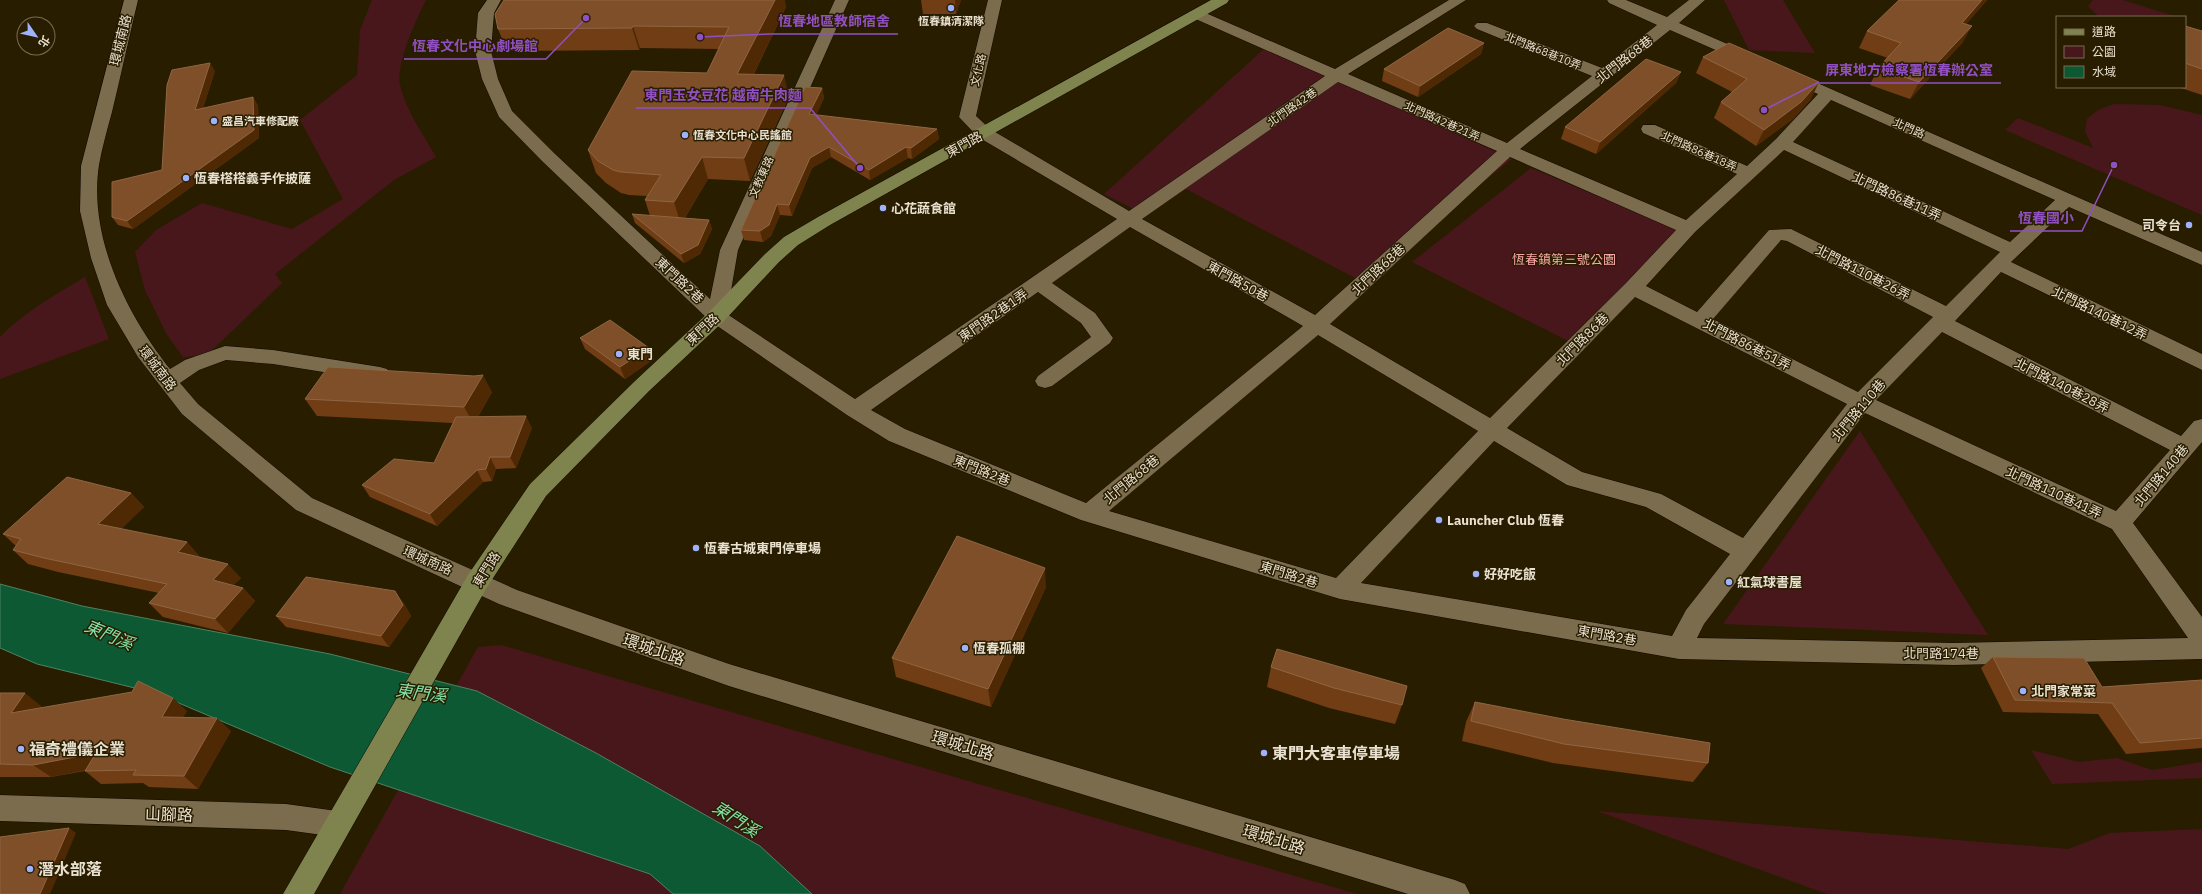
<svg xmlns="http://www.w3.org/2000/svg" width="2202" height="894" viewBox="0 0 2202 894" font-family="'IBM Plex Sans','Noto Sans TC',sans-serif">
  <style>
    .green { fill: #48171c }
    .water { fill: #0c5934; stroke: #4e8263 }
    .lines { fill: none; stroke-linecap: round; stroke-linejoin: round }
    .minor-casing { stroke: #100700; stroke-width: 1 }
    .major-casing { stroke: #100700; stroke-width: 1 }
    .minor { fill: #7a6c4c; fill-rule: evenodd }
    .major { fill: #7f844e; fill-rule: evenodd }
    .wall { fill: #713d15 }
    .shaded-wall { fill: #4f2904 }
    .building { fill: #7e4f29; stroke: #8f6643 }
    .poi-dot { fill: #9fb3fd; stroke: #291d00; stroke-width: 1.5 }
    .labels { text-anchor: middle; stroke-width: 3; stroke-linejoin: round; paint-order: stroke }
    .far-poi-label { font-size: 11px; font-weight: bold; fill: #e9e1d0; stroke: #291d00; text-anchor: start }
    .far-street-label { font-size: 11px; fill: #e9e1d0; stroke: #291d00 }
    .street-label { font-size: 13px; fill: #e9e1d0; stroke: #291d00 }
    .poi-label { font-size: 13px; font-weight: bold; fill: #e9e1d0; stroke: #291d00; text-anchor: start }
    .park-label { font-size: 13px; fill: #faa7aa; stroke: #291d00 }
    .near-street-label { font-size: 16px; fill: #e9e1d0; stroke: #291d00 }
    .near-poi-label { font-size: 16px; font-weight: bold; fill: #e9e1d0; stroke: #291d00; text-anchor: start }
    .near-water-label { font-size: 17px; font-style: italic; fill: #81e1a8; stroke: #291d00 }
    .leader { fill: none; stroke: #9150c2; stroke-width: 1.5 }
    .callout-dot { fill: #9150c2; stroke: #291d00; stroke-width: 1.5 }
    .callout-label { font-size: 14px; text-anchor: middle; font-weight: bold; fill: #9150c2; stroke: #291d00; stroke-width: 3; stroke-linejoin: round; paint-order: stroke }
  </style>
  <rect width="100%" height="100%" fill="#291d00"/>
  <g class="green">
    <path d="M372,0H426C417,18 395,65 400,85C406,111 423,134 436,157L394,180L275,274L282,283L207,355L183,357L167,335L145,290L135,252L156,230L202,203L292,229L343,199L300,120L357,75L360,30Z"/>
    <path d="M1724,0H1783L1815,53L1749,50Z"/>
    <path d="M2093,0H2123L2177,17H2099L2088,6Z"/>
    <path d="M1265,48L1512,159L1359,280L1186,189L1144,214L1104,194Z"/>
    <path d="M2114,104L2160,105L2202,115V215L2005,130L2018,118L2093,148L2085,131L2087,119L2098,110Z"/>
    <path d="M1531,168L1687,234L1582,348L1412,262Z"/>
    <path d="M85,277L109,339L0,379V337C23,313 56,294 85,277Z"/>
    <path d="M1860,431L1988,635L1723,624Z"/>
    <path d="M501,645L1357,894H340L478,647Z"/>
    <path d="M2031,750L2078,762L2117,758L2152,770L2202,762V778L2052,784Z"/>
    <path d="M1597,811L2068,849L2110,833L2202,829V894H1827Z"/>
  </g>
  <path class="water" d="M0,584L82,606L330,654L477,691L596,753L760,846L812,894H673L650,874L330,767L155,693L37,664L0,648Z"/>
  <g class="lines">
    <g class="minor-casing">
      <g id="minor">
        <path d="M124,0H138C129,37 121,75 112,112C107,130 102,148 99,165C88,237 127,315 170,369L185,360L225,346L273,350L380,367L387,369L390,374L387,379L380,381L273,364L226,360L199,370L180,383L198,404L312,498L517,590L729,664L1455,880L1465,884L1470,894H1408L729,686L499,604L296,510L182,414L138,357L107,305L91,258L80,211L81,166Z"/>
        <path d="M487,0H501L494,13L491,51L498,79L512,111L554,153L710,299L720,250L835,0H849L738,250L727,314L855,399L1117,219L978,137L959,117L988,0H1002L976,116L990,129L1129,211L1325,76L1191,17L1188,14L1191,11H1201L1335,69L1449,0H1466L1348,74L1507,143L1592,76L1477,29L1474,26L1477,23H1487L1602,68L1657,25L1609,3L1607,0H1626L1667,17L1689,0H1705L1679,23L1755,56L1757,59L1755,62H1743L1670,30L1520,149L1686,220L1737,174L1643,133L1641,129L1643,125H1655L1747,166L1776,139L1818,94L1809,90L1807,87L1809,84L1815,82L2202,252V265L2069,207L2011,262L2202,354V370L2001,272L1955,321L2181,436L2194,421L2202,419V442L2133,523L2202,617V659L1954,665L1679,659L1340,599L1081,520L889,441L847,415L710,321L542,161L499,117L482,79L475,51L478,13ZM1338,82L1497,151L1315,315L1142,219ZM1831,100L2055,200L2010,242L1793,142ZM1784,150L2000,252L1946,306L1791,229L1769,230L1697,312L1646,286L1695,232ZM1510,157L1676,230L1626,283L1490,418L1330,324ZM1130,227L1303,326L1086,503L905,429L871,410L1038,292L1081,323L1091,337L1038,376L1035,381L1038,386L1045,388L1052,386L1110,343L1113,338L1095,313L1052,283ZM1781,240L1787,241L1933,317L1858,392L1713,319ZM1635,297L1847,404L1743,538L1661,494L1582,472L1507,428ZM1942,332L2170,450L2116,511L1876,400ZM1318,335L1478,431L1336,578L1109,511ZM1865,413L2112,529L2188,638L1954,643L1697,638L1704,624ZM1494,441L1567,485L1646,507L1730,554L1686,610L1672,636L1361,583Z"/>
        <path d="M0,795L286,804L337,811L347,815L351,824L347,833L337,837L286,830L0,821Z"/>
      </g>
    </g>
    <g class="major-casing">
      <path id="major" d="M1211,0H1229L1227,3L830,225L798,245L779,262L724,321L649,391L546,496L486,589L314,894H283L468,575L530,484L635,381L710,311L765,254L784,237L818,217Z"/>
    </g>
    <use href="#minor" class="minor"/>
    <use href="#major" class="major"/>
  </g>
  <g class="wall">
    <path d="M921,0H961L956,14H923Z"/>
    <path d="M1899,0H1987L1966,24L1963,42L1910,99L1870,85L1878,68L1888,58L1859,48L1867,31Z"/>
    <path d="M786,7L754,74L789,97L750,181L708,179L685,218L709,220L712,229L700,254L684,263L635,223L632,214L650,216L645,200L647,196L629,195L621,193L606,183L596,173L588,150L707,73L719,49L640,48L639,50L507,51L498,29Z"/>
    <path d="M2185,26L2202,31V95L2178,87H2185Z"/>
    <path d="M1484,43L1481,54L1418,97L1382,81L1384,69Z"/>
    <path d="M1703,57L1811,99L1793,119L1756,146L1714,118L1721,102L1732,92L1696,73Z"/>
    <path d="M215,71L203,108L258,105L259,138L133,229L118,225L112,217L162,170Z"/>
    <path d="M1681,72L1676,83L1596,154L1561,139L1565,127Z"/>
    <path d="M822,88L824,98L816,115L937,129L939,139L912,159L908,158L870,180L831,157L812,168L792,216L780,215L771,236L763,242L744,240L741,230Z"/>
    <path d="M580,338L654,359L625,379L585,349Z"/>
    <path d="M492,392L478,417L532,428L516,468L496,469L492,481L483,482L437,526L370,497L362,485L434,463L453,423L317,416L305,399Z"/>
    <path d="M131,493L144,507L121,529L187,542L199,556V557L241,578L233,585L243,588L255,601L228,633L163,617L149,603L159,593L58,572L28,564L13,550L16,546L3,534Z"/>
    <path d="M1046,587L991,707L896,677L892,658Z"/>
    <path d="M403,602L411,616L389,647L286,627L276,616Z"/>
    <path d="M1993,657L2102,687L2202,680V748L2126,754L2098,714L2003,712L1981,668Z"/>
    <path d="M1271,667L1402,705L1395,724L1329,708L1267,687Z"/>
    <path d="M0,693L41,706L40,708L187,711L183,717L231,731L198,789L149,787L143,783L101,784L85,771L51,777H0Z"/>
    <path d="M1475,702L1708,763L1693,782L1553,763L1462,741L1466,722Z"/>
  </g>
  <g class="shaded-wall">
    <path d="M775,0H785L786,7L743,96L737,74Z"/>
    <path d="M955,0H961L956,14Z"/>
    <path d="M1982,0H1987L1953,39L1962,23Z"/>
    <path d="M633,26L640,48L639,50L632,28Z"/>
    <path d="M1972,26L1963,42L1910,99L1919,82Z"/>
    <path d="M1484,43L1481,54L1418,97L1420,86Z"/>
    <path d="M210,63L215,71L200,118L195,110Z"/>
    <path d="M1681,72L1676,83L1596,154L1600,142Z"/>
    <path d="M784,75L789,97L750,181L744,158Z"/>
    <path d="M1819,82L1811,99L1793,119L1756,146L1764,130Z"/>
    <path d="M822,88L824,98L812,125L809,114Z"/>
    <path d="M253,97L258,105L259,138L133,229L127,221Z"/>
    <path d="M937,129L939,139L912,159L911,148Z"/>
    <path d="M829,147L831,157L812,168L792,216L789,205L810,158Z"/>
    <path d="M906,147L908,158L870,180L869,170Z"/>
    <path d="M702,157L708,179L681,225L674,202Z"/>
    <path d="M777,204L780,215L771,236L763,242L760,231Z"/>
    <path d="M709,220L712,229L700,254L684,263L681,254Z"/>
    <path d="M649,348L654,359L625,379L620,367Z"/>
    <path d="M483,375L492,392L474,424L464,407Z"/>
    <path d="M526,416L532,428L516,468L510,457Z"/>
    <path d="M490,457L496,469L492,481L486,469Z"/>
    <path d="M477,470L483,482L437,526L430,514Z"/>
    <path d="M131,493L144,507L112,538L98,524Z"/>
    <path d="M187,542L199,556L191,565L178,552Z"/>
    <path d="M228,564L241,578L225,594L213,580Z"/>
    <path d="M1045,568L1046,587L991,707L988,689Z"/>
    <path d="M243,588L255,601L228,633L215,619Z"/>
    <path d="M395,591L403,602L411,616L389,647L381,636Z"/>
    <path d="M25,693L41,706L28,726L11,713Z"/>
    <path d="M173,698L187,711L176,730L162,717Z"/>
    <path d="M217,718L231,731L198,789L184,776Z"/>
    <path d="M96,753L112,765L51,777L33,765Z"/>
    <path d="M69,828L76,833L50,894H40Z"/>
  </g>
  <g class="building">
    <path d="M504,0H775L737,74L784,75L744,158L702,157L674,202L645,200L661,175L621,172L613,170L598,161L588,150L632,71L707,73L729,27L633,26L632,28L498,29L495,14Z"/>
    <path d="M1899,0H1982L1962,23L1972,26L1919,82L1878,68L1901,43L1867,31Z"/>
    <path d="M2185,26L2202,31V69L2185,63Z"/>
    <path d="M1448,28L1484,43L1420,86L1384,69Z"/>
    <path d="M1729,43L1819,82L1801,102L1764,130L1721,102L1747,79L1703,57Z"/>
    <path d="M1646,59L1681,72L1600,142L1565,127Z"/>
    <path d="M210,63L195,110L253,97L254,130L127,221L112,217V182L162,170L167,85L172,70Z"/>
    <path d="M805,87L822,88L809,114L937,129L911,148L906,147L869,170L829,147L810,158L789,205L777,204L769,225L760,231L741,230Z"/>
    <path d="M632,214L709,220L698,245L681,254Z"/>
    <path d="M610,320L649,348L620,367L580,338Z"/>
    <path d="M328,367L474,376L483,375L464,407L305,399Z"/>
    <path d="M526,416L510,457H490L486,469L477,470L430,514L362,485L394,459L434,463L456,417Z"/>
    <path d="M67,477L131,493L98,524L187,542L178,552L228,564L213,580L243,588L215,619L149,603L167,584L44,558L13,550L21,539L3,534Z"/>
    <path d="M957,536L1045,568L988,689L892,658Z"/>
    <path d="M306,577L395,591L403,605L381,636L276,616Z"/>
    <path d="M1277,649L1407,686L1402,705L1334,688L1271,667Z"/>
    <path d="M1993,657L2084,658L2102,687L2202,680V738L2140,743L2112,703L2015,700Z"/>
    <path d="M138,681L173,698L162,717L217,718L184,776L133,775L136,770L85,771L96,753L33,765L0,764V693H25L11,713L132,692Z"/>
    <path d="M1475,702L1563,719L1710,743L1708,763L1564,744L1471,721Z"/>
    <path d="M69,828L40,894H0V837Z"/>
  </g>
  <g class="poi-dot">
    <circle cx="951" cy="8" r="4"/>
    <circle cx="214" cy="121" r="4"/>
    <circle cx="685" cy="135" r="4"/>
    <circle cx="186" cy="178" r="4"/>
    <circle cx="883" cy="208" r="4"/>
    <circle cx="2189" cy="225" r="4"/>
    <circle cx="619" cy="354" r="4"/>
    <circle cx="1439" cy="520" r="4"/>
    <circle cx="696" cy="548" r="4"/>
    <circle cx="1476" cy="574" r="4"/>
    <circle cx="1729" cy="582" r="4"/>
    <circle cx="965" cy="648" r="4"/>
    <circle cx="2023" cy="691" r="4"/>
    <circle cx="21" cy="749" r="4"/>
    <circle cx="1264" cy="753" r="4"/>
    <circle cx="30" cy="869" r="4"/>
  </g>
  <g class="labels">
    <g class="far-poi-label">
      <text x="951" y="25" text-anchor="middle">恆春鎮清潔隊</text>
      <text x="222" y="125">盛昌汽車修配廠</text>
      <text x="693" y="139">恆春文化中心民謠館</text>
    </g>
    <g class="far-street-label">
      <text transform="translate(1543 51) rotate(22)" y="4">北門路68巷10弄</text>
      <text transform="translate(978 70) rotate(-77)" y="4">文化路</text>
      <text transform="translate(1292 107) rotate(-35)" y="4">北門路42巷</text>
      <text transform="translate(1442 121) rotate(24)" y="4">北門路42巷21弄</text>
      <text transform="translate(1909 128) rotate(24)" y="4">北門路</text>
      <text transform="translate(1699 151) rotate(24)" y="4">北門路86巷18弄</text>
      <text transform="translate(761 177) rotate(-66)" y="4">文教東路</text>
    </g>
    <g class="street-label">
      <text transform="translate(120 40) rotate(-76)" y="5">環城南路</text>
      <text transform="translate(1624 59) rotate(-38)" y="5">北門路68巷</text>
      <text transform="translate(964 144) rotate(-29)" y="5">東門路</text>
      <text transform="translate(1897 196) rotate(25)" y="5">北門路86巷11弄</text>
      <text transform="translate(1378 269) rotate(-43)" y="5">北門路68巷</text>
      <text transform="translate(1863 272) rotate(27)" y="5">北門路110巷26弄</text>
      <text transform="translate(680 280) rotate(43)" y="5">東門路2巷</text>
      <text transform="translate(1238 281) rotate(29)" y="5">東門路50巷</text>
      <text transform="translate(2100 313) rotate(26)" y="5">北門路140巷12弄</text>
      <text transform="translate(993 315) rotate(-35)" y="5">東門路2巷1弄</text>
      <text transform="translate(702 329) rotate(-43)" y="5">東門路</text>
      <text transform="translate(1582 339) rotate(-45)" y="5">北門路86巷</text>
      <text transform="translate(1747 344) rotate(27)" y="5">北門路86巷51弄</text>
      <text transform="translate(158 368) rotate(53)" y="5">環城南路</text>
      <text transform="translate(2062 385) rotate(27)" y="5">北門路140巷28弄</text>
      <text transform="translate(1858 410) rotate(-50)" y="5">北門路110巷</text>
      <text transform="translate(982 470) rotate(22)" y="5">東門路2巷</text>
      <text transform="translate(2161 475) rotate(-50)" y="5">北門路140巷</text>
      <text transform="translate(1131 479) rotate(-40)" y="5">北門路68巷</text>
      <text transform="translate(2054 492) rotate(25)" y="5">北門路110巷41弄</text>
      <text transform="translate(428 560) rotate(24)" y="5">環城南路</text>
      <text transform="translate(486 569) rotate(-58)" y="5">東門路</text>
      <text transform="translate(1289 574) rotate(17)" y="5">東門路2巷</text>
      <text transform="translate(1607 635) rotate(10)" y="5">東門路2巷</text>
      <text x="1941" y="658">北門路174巷</text>
    </g>
    <g class="poi-label">
      <text x="194" y="183">恆春榙榙義手作披薩</text>
      <text x="891" y="213">心花蔬食館</text>
      <text x="2181" y="230" text-anchor="end">司令台</text>
      <text x="627" y="359">東門</text>
      <text x="1447" y="525">Launcher Club 恆春</text>
      <text x="704" y="553">恆春古城東門停車場</text>
      <text x="1484" y="579">好好吃飯</text>
      <text x="1737" y="587">紅氣球書屋</text>
      <text x="973" y="653">恆春孤棚</text>
      <text x="2031" y="696">北門家常菜</text>
    </g>
    <g class="park-label">
      <text x="1564" y="264">恆春鎮第三號公園</text>
    </g>
    <g class="near-street-label">
      <text transform="translate(654 649) rotate(19)" y="6">環城北路</text>
      <text transform="translate(963 745) rotate(17)" y="6">環城北路</text>
      <text transform="translate(169 814) rotate(2)" y="6">山腳路</text>
      <text transform="translate(1274 839) rotate(17)" y="6">環城北路</text>
    </g>
    <g class="near-poi-label">
      <text x="29" y="755">福奇禮儀企業</text>
      <text x="1272" y="759">東門大客車停車場</text>
      <text x="38" y="875">潛水部落</text>
    </g>
    <g class="near-water-label">
      <text transform="translate(109 635) rotate(23)" y="6">東門溪</text>
      <text transform="translate(421 693) rotate(7)" y="6">東門溪</text>
      <text transform="translate(736 819) rotate(33)" y="6">東門溪</text>
    </g>
  </g>
  <path class="leader" d="M700 37L770 34H898M586 18L546 59H404M1764 110L1817 83H2001M860 168L810 108H636M2114 165L2082 231H2010"/>
  <g class="callout-dot">
    <circle cx="700" cy="37" r="4"/>
    <circle cx="586" cy="18" r="4"/>
    <circle cx="1764" cy="110" r="4"/>
    <circle cx="860" cy="168" r="4"/>
    <circle cx="2114" cy="165" r="4"/>
  </g>
  <g class="callout-label">
    <text x="834" y="26">恆春地區教師宿舍</text>
    <text x="475" y="51">恆春文化中心劇場館</text>
    <text x="1909" y="75">屏東地方檢察署恆春辦公室</text>
    <text x="723" y="100">東門玉女豆花 越南牛肉麵</text>
    <text x="2046" y="223">恆春國小</text>
  </g>
  <rect x="2056" y="16" width="130" height="72" fill="#291d00" stroke="#766b53"/>
  <rect x="2064" y="29" width="20" height="6" fill="#7f844e" stroke="#766b53"/>
  <text x="2092" y="36" font-size="12" fill="#e9e1d0">道路</text>
  <rect x="2064" y="46" width="20" height="12" fill="#48171c" stroke="#766b53"/>
  <text x="2092" y="56" font-size="12" fill="#e9e1d0">公園</text>
  <rect x="2064" y="66" width="20" height="12" fill="#0c5934" stroke="#766b53"/>
  <text x="2092" y="76" font-size="12" fill="#e9e1d0">水域</text>
  <g transform="translate(36 36) rotate(124)"><circle r="19" fill="#291d00" stroke="#766b53"/>
  <path d="M0-3L7 15L0 10L-7 15Z" fill="#9fb3fd"/>
  <text y="-6" font-size="11" font-weight="bold" text-anchor="middle" fill="#e9e1d0">北</text>
  </g>
</svg>
